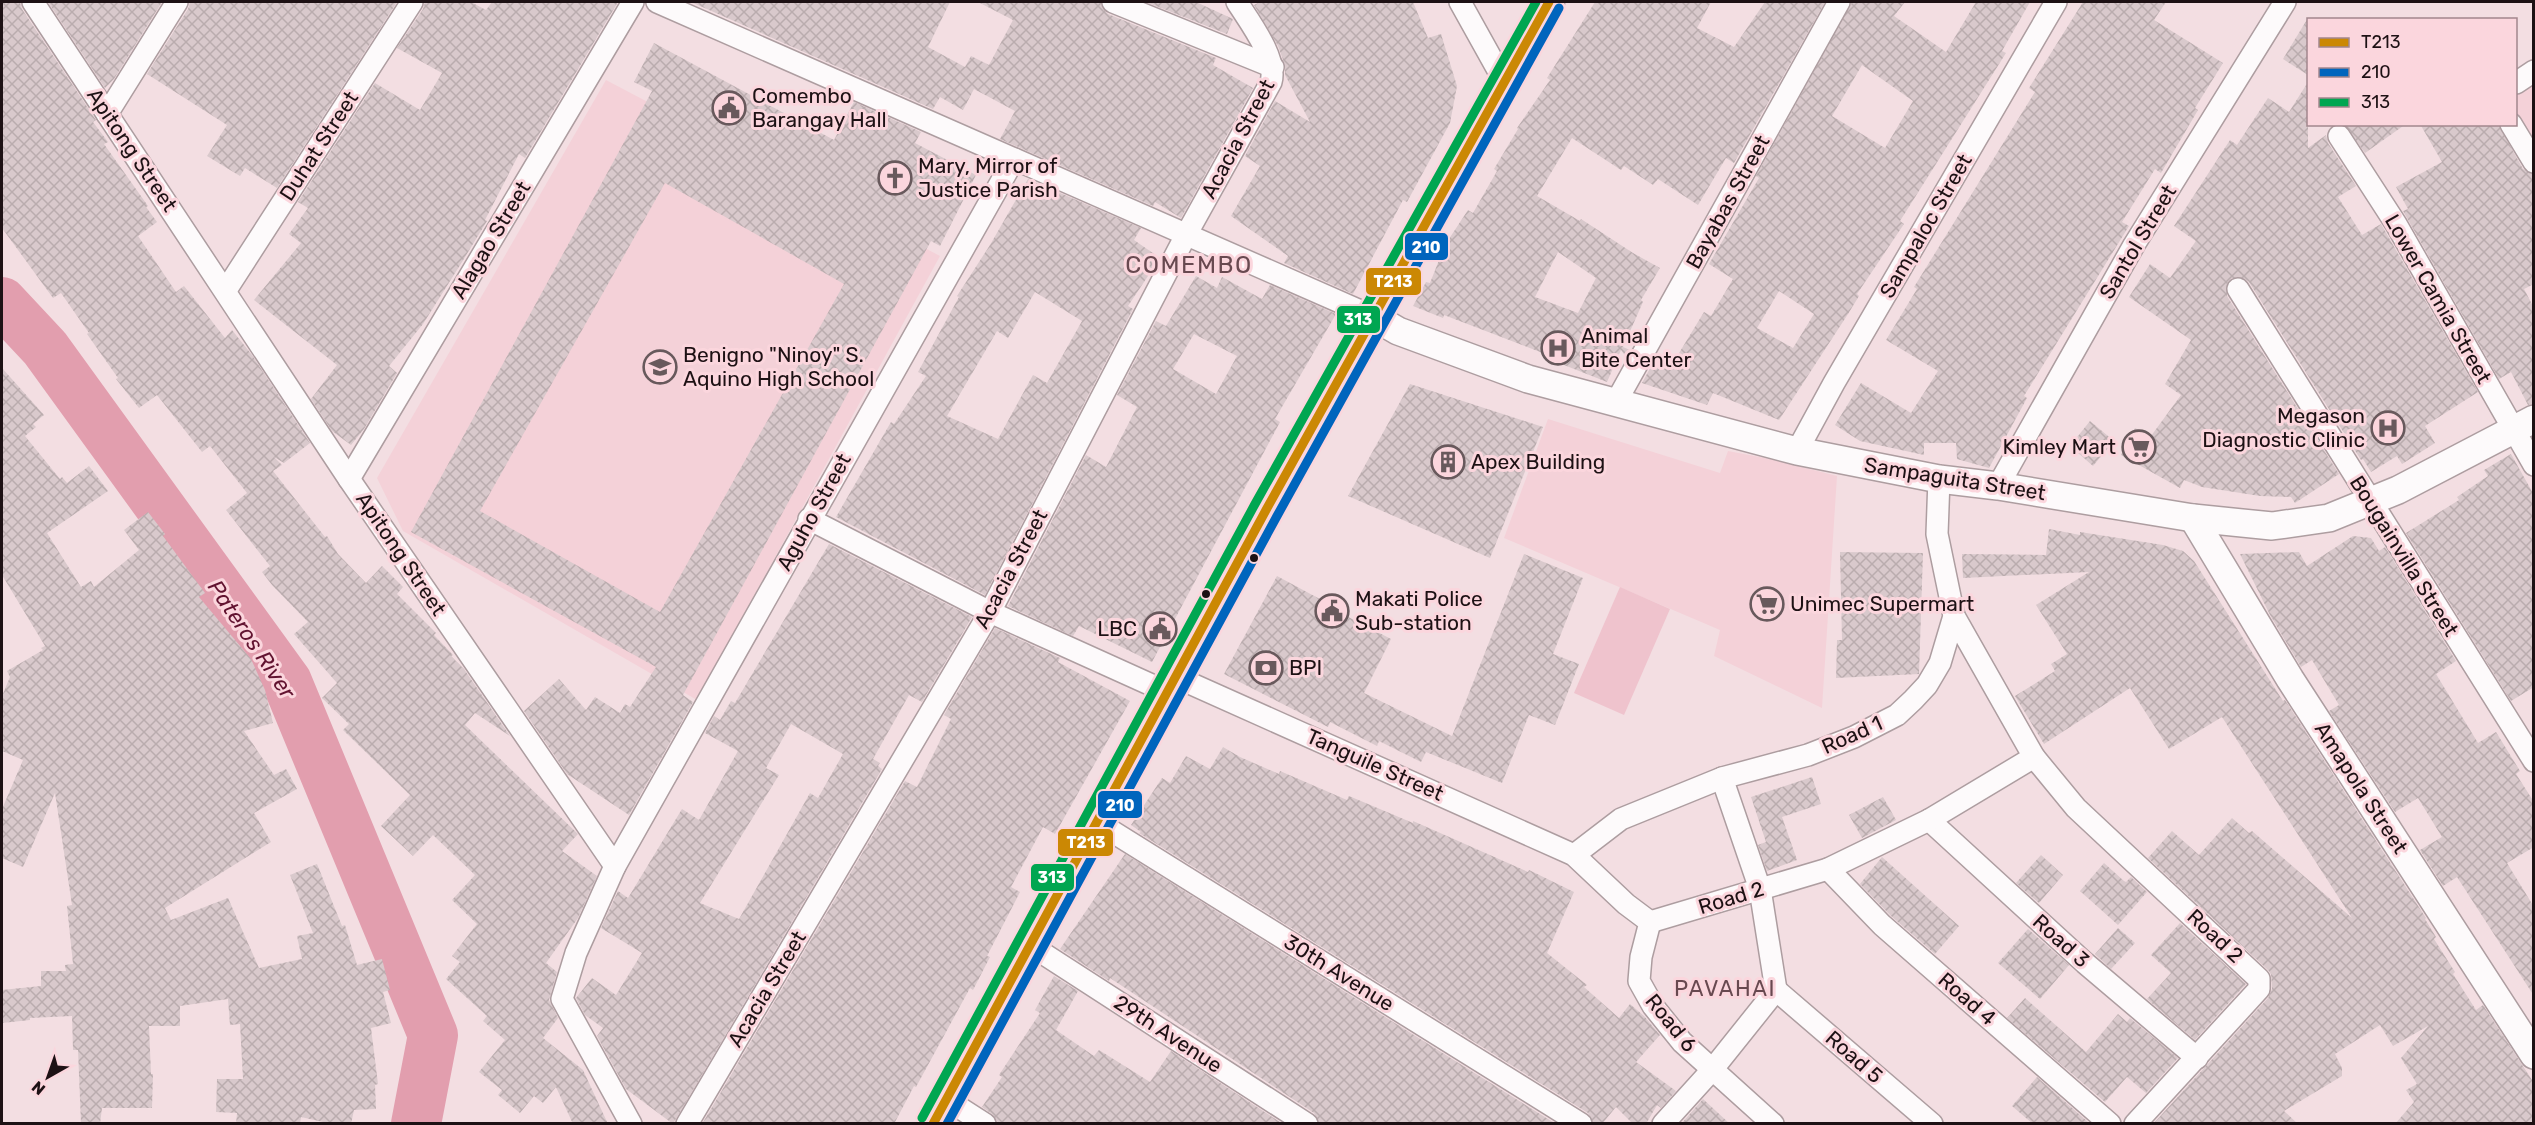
<svg xmlns="http://www.w3.org/2000/svg" width="2535" height="1125" viewBox="0 0 2535 1125" font-family="Rubik,sans-serif">
  <style>
    .built { fill: #f4d1d8 }
    .garden { fill: #efc3cd }
    .lines { fill: none; stroke-linecap: round; stroke-linejoin: round }
    .river { stroke: #e29eae; stroke-width: 50 }
    .building { fill: url(#building-cross-hatch); fill-rule: evenodd }
    .minor-casing { stroke: #ad9da0; stroke-width: 24 }
    .tertiary-casing { stroke: #ad9da0; stroke-width: 30 }
    .secondary-casing { stroke: #ad9da0; stroke-width: 33 }
    .minor { stroke: #fdfafb; stroke-width: 21 }
    .tertiary { stroke: #fdfafb; stroke-width: 27 }
    .secondary { stroke: #ebefee; stroke-width: 30 }
    .bus-1-casing { stroke: #fbd6dd; stroke-width: 14 }
    .bus-2-casing { stroke: #fbd6dd; stroke-width: 14 }
    .bus-3-casing { stroke: #fbd6dd; stroke-width: 14 }
    .bus-1 { stroke: #cb8804; stroke-width: 9 }
    .bus-2 { stroke: #0065bd; stroke-width: 9 }
    .bus-3 { stroke: #00a651; stroke-width: 9 }
    .bus-dot { fill: #1d1114; stroke: #fbd6dd; stroke-width: 2 }
    .labels { text-anchor: middle; stroke-width: 6; stroke-linejoin: round; paint-order: stroke }
    .poi-label { font-size: 21px; fill: #1d1114; stroke: #fbd6dd; text-anchor: start }
    .street-label { font-size: 21px; fill: #1d1114; stroke: #fbd6dd }
    .water-label { font-size: 22px; font-style: italic; fill: #621330; stroke: #fbd6dd }
    .neighbourhood-label { font-size: 22px; letter-spacing: 1.5px; fill: #684950; stroke: #fbd6dd }
    .quarter-label { font-size: 24px; letter-spacing: 1.5px; fill: #684950; stroke: #fbd6dd }
    .line-badge { stroke: #fbd6dd; stroke-width: 2 }
    .badge-label { font-size: 16px; text-anchor: middle; font-weight: bold; fill: #fff }
  </style>
  <defs>
    <pattern id="building-cross-hatch" width="8" height="8" patternUnits="userSpaceOnUse" patternTransform="scale(1.5)"><rect width="8" height="8" fill="#d9c9cc"/><path d="M0 0l8 8M0 8l8-8" fill="none" stroke="#baacae"/></pattern>
  </defs>
  <rect width="100%" height="100%" fill="#f3dee2"/>
  <g class="built">
    <path d="M2533,79V143L2516,112V89Z"/>
    <path d="M606,80L940,256L697,700L403,531L377,478Z"/>
    <path d="M1548,419L1720,473L1728,451L1770,459L1837,476L1822,708L1714,656L1720,630L1504,538Z"/>
  </g>
  <path class="garden" d="M1620,587L1670,609L1624,715L1574,693Z"/>
  <g class="lines">
    <path class="river" d="M2,302L45,348L287,682L433,1035L416,1124"/>
  </g>
  <g class="building">
    <path d="M2,2H20L22,9L96,120L93,122L108,142L104,144L148,206L146,207L157,222L138,236L176,292L184,286L225,338L232,330L252,355L310,443L284,463L274,457L282,465L273,471L325,537L327,536L338,554L366,583L382,566L403,587L397,594L436,633L434,635L453,655L451,656L464,669L510,736L475,713L465,725L578,834L562,851L597,876L578,918L546,963L557,972L549,1000L558,1018L543,1038L583,1070L608,1124H573L556,1087L543,1103L534,1096L520,1113L498,1095L502,1090L479,1072L505,1040L483,1021L487,1016L446,979L460,962L452,956L477,924L452,900L475,875L433,835L413,856L381,826L410,795L343,730L349,724L322,698L337,683L294,634L308,622L272,585L262,572L270,566L226,510L247,493L210,446L202,452L157,395L139,408L116,379L118,378L87,334L89,333L61,293L53,298L2,228Z"/>
    <path d="M48,2H162L114,79L105,88Z"/>
    <path d="M190,2H397L277,188L245,168L240,176L207,156L227,125L147,74L188,9Z"/>
    <path d="M425,2H471L486,10L492,2H618L525,158L519,154L485,220L487,221L462,262L423,324L389,366L397,373L364,429L351,445L332,431L311,399L337,365L254,300L301,243L289,234L308,208L298,202L375,83L420,110L442,73L397,48L423,9Z"/>
    <path d="M691,2H950L928,47L965,67L971,56L989,65L1013,20L978,2H1101L1103,9L1108,14L1216,58L1213,65L1253,88L1181,218L1155,202L1153,206L1000,139L1015,111L974,89L963,110L940,97L933,109Z"/>
    <path d="M1146,2H1196L1233,19L1227,34Z"/>
    <path d="M1260,2H1413L1428,38L1441,34L1457,86L1450,123L1407,202L1403,200L1353,294L1284,263L1288,256L1231,216L1260,166L1245,156L1275,101L1310,122L1285,75V65L1278,46L1254,5Z"/>
    <path d="M1595,2H1711L1697,28L1734,47L1765,2H1825L1734,163L1726,158L1698,205L1658,179L1653,185L1624,166L1621,170L1572,138L1537,196L1580,221L1581,219L1633,253L1660,268L1641,300L1643,302L1623,347L1630,350L1626,357L1621,350L1607,382L1564,365L1566,362L1444,315L1443,318L1413,306L1426,282L1430,283L1445,245L1468,210L1473,213L1497,171L1494,169L1518,129L1517,128L1550,80L1547,78ZM1558,252L1596,278L1578,313L1535,297Z"/>
    <path d="M1852,2H1905L1894,16L1946,52L1976,2H2030L2002,51L2006,53L1900,221L1904,224L1857,294L1859,296L1848,314L1779,420L1713,393L1707,405L1642,383L1655,359L1674,366L1676,358L1704,312L1711,316L1733,279L1709,264L1759,178L1756,176ZM1862,65L1913,101L1885,148L1832,116ZM1779,291L1814,314L1793,348L1757,328Z"/>
    <path d="M2083,2H2166L2154,20L2223,63L2195,108L2198,110L2161,173L2155,169L2122,222L2129,226L2024,396L2027,398L1989,468L1957,459L1956,443H1924V455L1860,441L1835,425L1861,383L1911,413L1938,371L1886,340L1917,289L1914,287L2035,92L2029,88Z"/>
    <path d="M2308,18V75L2283,59Z"/>
    <path d="M654,43L834,140L854,102L921,132L915,143L976,175L940,246L931,241L683,695L693,702L629,815L567,774L524,711L559,679L586,710L595,697L620,713L625,704L630,707L656,667L411,532L652,91L634,82ZM665,183L844,284L660,612L480,511Z"/>
    <path d="M2308,82V148L2326,135L2328,143L2356,186L2338,197L2362,235L2381,224L2478,392L2425,426L2435,443L2402,464L2397,456L2371,472L2363,459L2361,460L2249,282L2243,278H2232L2227,284V296L2339,474L2295,503L2291,497L2260,496L2202,487L2184,480L2180,488L2121,455L2135,428L2151,436L2181,395L2165,384L2191,340L2129,297L2150,264L2170,278L2196,241L2174,226L2230,140L2237,145L2268,98L2289,112Z"/>
    <path d="M2344,124H2406L2365,153Z"/>
    <path d="M2420,124H2498L2523,169L2534,175V284L2524,289L2534,308V403L2528,405L2511,372L2499,379L2403,211L2408,209L2396,187L2442,162Z"/>
    <path d="M1028,179L1141,228L1134,240L1160,258L1128,306L1133,309L985,595L836,517L891,422L894,424L926,376L918,372L959,297L957,296L990,245ZM1035,292L1082,321L1047,383L1033,375L998,439L947,416L997,331L1008,338Z"/>
    <path d="M1196,276L1217,288L1222,277L1262,299L1270,285L1336,314L1275,419L1280,422L1152,662L1079,626L1073,636L1008,606L1086,455L1106,467L1137,407L1117,395L1156,321L1166,326ZM1194,334L1237,356L1216,394L1173,369Z"/>
    <path d="M2,368L44,415L33,424L36,427L25,436L60,479L62,477L67,483L89,466L108,491L47,533L81,587L91,581L94,587L139,550L124,530L148,512L165,534L163,536L205,593L199,597L251,659L265,690L273,723L244,731L274,775L286,769L297,789L254,813L271,842L165,908L171,920L228,898L259,968L302,959L297,936L313,933L290,875L317,864L342,926L345,925L357,965L382,959L390,990L383,992L391,1023L371,1028L378,1084L375,1085L376,1109L354,1110L351,1124H332L301,1117L300,1124H236L237,1113L216,1112L217,1079H243L240,1024L230,1025L228,999L180,1006V1026H149L151,1074H153L152,1108H102L100,1124H81L78,1050H73L72,1016L30,1018V1020L2,1023V990L41,986V971H66L65,965L73,964L67,906L72,905L55,793L23,867L2,858V809L23,760L2,751V696L10,677L7,671L43,650L41,648L45,646L2,575Z"/>
    <path d="M1410,384L1543,427L1490,558L1348,496Z"/>
    <path d="M2090,421L2114,441L2093,466L2070,446Z"/>
    <path d="M2511,454L2534,495V687L2511,701L2406,533L2459,500L2457,497L2488,476L2484,470Z"/>
    <path d="M2049,529L2080,535V532L2163,545L2183,551L2194,561L2283,701L2285,700L2426,918L2425,919L2436,937L2434,939L2455,972L2453,974L2476,1010L2483,1005L2534,1083V1124H2395L2414,1102L2406,1090L2417,1084L2401,1058L2428,1026L2393,1046L2380,1025L2335,1054L2342,1068V1076L2284,1111L2298,1124H2153L2268,998L2272,989L2271,974L2268,970L2148,858L2172,831L2199,855L2232,818L2249,833L2252,831L2352,918L2222,717L2169,749L2130,688L2044,744L2015,696L2055,671L2051,664L2067,654L2036,605L2089,572L1963,578L1962,554L2046,555Z"/>
    <path d="M2353,536L2371,538L2379,551L2385,547L2456,661L2436,674L2478,743L2496,732L2520,771L2516,774L2534,802V847L2507,863L2534,907V996L2457,877L2443,886L2420,850L2442,837L2418,798L2395,812L2329,711L2339,705L2312,660L2301,667L2270,615L2240,554L2299,552L2307,566Z"/>
    <path d="M829,544L972,617L922,702L909,695L873,759L880,763L878,766L882,769L673,1124L626,1089L597,1036L603,1028L585,1015L576,998L592,978L616,995L642,953L601,928L618,891L628,898L682,809L699,820L738,751L705,733L714,716L720,720L731,701L735,703ZM791,724L843,754L818,798L810,793L739,919L700,903L779,775L766,768Z"/>
    <path d="M1840,552L1923,553L1919,674L1836,678L1837,640H1842Z"/>
    <path d="M1524,554L1583,578L1553,654L1579,664L1555,725L1529,715L1502,783L1426,752L1421,762L1379,741L1377,746L1330,722L1328,727L1224,674L1277,576L1331,605L1329,607L1391,639L1364,693L1452,736Z"/>
    <path d="M995,628L1060,658L1058,662L1130,701L1055,834L1043,827L1011,887L1020,892L987,956L990,957L973,990L970,988L916,1087L914,1086L894,1124H702L905,781L917,787L951,719L944,715Z"/>
    <path d="M1223,747L1240,757L1279,774L1280,771L1347,800L1349,796L1413,823V821L1528,872L1529,870L1574,892L1547,953L1587,985L1584,987L1619,1018L1630,1004L1644,1016L1660,1035L1636,1062L1676,1091L1661,1108L1657,1105L1646,1124H1633L1616,1107L1602,1124H1594L1588,1113L1139,833L1141,832L1131,825L1162,778L1170,783L1186,756L1210,769Z"/>
    <path d="M1812,777L1821,804L1782,817L1797,860L1767,871L1758,845L1766,842L1751,797Z"/>
    <path d="M1883,797L1896,820L1862,838L1849,815Z"/>
    <path d="M1125,854L1556,1124H1320L1314,1113L1110,978L1109,981L1060,949Z"/>
    <path d="M2041,855L2063,875L2039,903L2016,883Z"/>
    <path d="M1882,857L1959,926L1935,954L1891,916L1860,884Z"/>
    <path d="M2104,863L2124,881L2126,882L2131,877L2147,892L2118,925L2080,891Z"/>
    <path d="M2180,923L2246,984L2195,1040L2147,999L2171,973L2151,955Z"/>
    <path d="M2118,928L2135,943L2111,969L2095,954Z"/>
    <path d="M2028,929L2069,965L2040,999L1998,963Z"/>
    <path d="M1054,976L1078,991L1056,1030L1094,1056L1099,1050L1150,1082L1171,1051L1283,1124H999L992,1114L982,1107L1002,1077L999,1075L1040,1013L1035,1010Z"/>
    <path d="M2025,998L2086,1052L2118,1014L2127,1022L2130,1018L2178,1058L2146,1093L2127,1077L2105,1102L2007,1018Z"/>
    <path d="M2037,1077L2088,1122L2086,1124H2033L2012,1106Z"/>
    <path d="M1703,1099L1730,1124H1681Z"/>
  </g>
  <g class="lines">
    <g class="minor-casing">
      <g id="minor">
        <path d="M33,2L349,479L615,866"/>
        <path d="M657,2L1374,317"/>
        <path d="M1113,2L1273,67"/>
        <path d="M1460,2L1504,81"/>
        <path d="M2516,83L2534,71"/>
        <path d="M107,114L177,2"/>
        <path d="M2511,124L2534,162"/>
        <path d="M2339,136L2396,224L2534,465"/>
        <path d="M2238,289L2534,761"/>
        <path d="M226,290L412,2"/>
        <path d="M1616,402L1839,2"/>
        <path d="M1797,451L1834,383L2056,2"/>
        <path d="M349,479L633,2"/>
        <path d="M1998,486L2134,245L2285,2"/>
        <path d="M809,519L990,612L1167,692"/>
        <path d="M1954,616L2034,757L2076,808L2259,979V989L2135,1124"/>
        <path d="M1176,677L1574,855L1626,904L1650,922L1641,957L1639,981L1653,1006L1682,1042L1773,1124"/>
        <path d="M1929,820L2085,963L2197,1058"/>
        <path d="M1097,822L1581,1124"/>
        <path d="M1574,855L1621,819L1722,778L1808,755L1854,737L1897,715L1913,700L1927,685L1940,663L1954,616L1937,534L1939,479"/>
        <path d="M1828,869L1882,925L2110,1124"/>
        <path d="M1650,922L1828,869L1929,820L2034,757"/>
        <path d="M1030,945L1307,1124"/>
        <path d="M1776,990L1932,1124"/>
        <path d="M946,1099L985,1124"/>
        <path d="M631,1124L562,999L576,953L615,866L1014,159"/>
        <path d="M687,1124L990,612L1186,235L1271,82C1278,59 1249,21 1237,2"/>
        <path d="M1663,1124L1712,1070L1776,990L1760,889L1722,778"/>
      </g>
    </g>
    <g class="tertiary-casing">
      <g id="tertiary">
        <path d="M1374,317L1398,331L1528,379L1797,451L1939,479L1998,486L2193,518L2272,526L2329,518L2398,490L2534,419"/>
        <path d="M2193,518L2290,679L2534,1055"/>
      </g>
    </g>
    <g class="secondary-casing">
      <path id="secondary" d="M933,1124L1266,510L1549,2"/>
    </g>
    <use href="#minor" class="minor"/>
    <use href="#tertiary" class="tertiary"/>
    <use href="#secondary" class="secondary"/>
    <g class="bus-1-casing">
      <path id="bus-1" d="M933,1124L1266,510L1549,2"/>
    </g>
    <g class="bus-2-casing">
      <path id="bus-2" d="M947,1124L1277,516L1559,8"/>
    </g>
    <g class="bus-3-casing">
      <path id="bus-3" d="M922,1118L1255,504L1536,2"/>
    </g>
    <use href="#bus-1" class="bus-1"/>
    <use href="#bus-2" class="bus-2"/>
    <use href="#bus-3" class="bus-3"/>
  </g>
  <defs>
    <g id="civic-ring" transform="scale(1.725)"><circle r="9.5" fill="#fbd6dd" stroke="#68595c" stroke-width="1.5"/><path d="M-.6-6.5H3V-4.5H.6V-3L4-1V1h2V6H-6V1h2V-1L-.6-3ZM-1.2 2.5V6h2.4V2.5Z" fill="#68595c"/></g>
    <g id="church-ring" transform="scale(1.725)"><circle r="9.5" fill="#fbd6dd" stroke="#68595c" stroke-width="1.5"/><path d="M-1.2-6h2.4v3.5h3.3v2.4h-3.3V6h-2.4V-.1h-3.3v-2.4h3.3Z" fill="#68595c"/></g>
    <g id="hospital-ring" transform="scale(1.725)"><circle r="9.5" fill="#fbd6dd" stroke="#68595c" stroke-width="1.5"/><path d="M-5-5h3v3.5h4V-5h3V5h-3V1.5h-4V5h-3Z" fill="#68595c"/></g>
    <g id="school-ring" transform="scale(1.725)"><circle r="9.5" fill="#fbd6dd" stroke="#68595c" stroke-width="1.5"/><path d="M0-5L7-2L0 1L-7-2ZM-4 1L0 2.5L4 1V4Q0 6-4 4Z" fill="#68595c"/></g>
    <g id="supermarket-ring" transform="scale(1.725)"><circle r="9.5" fill="#fbd6dd" stroke="#68595c" stroke-width="1.5"/><path d="M-6-5.5h2.5l.6 2H6L4.5 2H-2.5L-4.4-4H-6ZM-1.5 3.2a1.3 1.3 0 1 0 .1 0ZM3 3.2a1.3 1.3 0 1 0 .1 0Z" fill="#68595c"/></g>
    <g id="building-ring" transform="scale(1.725)"><circle r="9.5" fill="#fbd6dd" stroke="#68595c" stroke-width="1.5"/><path d="M-4-6H4V6H1V3H-1V6H-4ZM-2.5-4.3h1.7v1.8h-1.7ZM.8-4.3h1.7v1.8H.8ZM-2.5-1h1.7V.8h-1.7ZM.8-1h1.7V.8H.8Z" fill="#68595c"/></g>
    <g id="bank-ring" transform="scale(1.725)"><circle r="9.5" fill="#fbd6dd" stroke="#68595c" stroke-width="1.5"/><path d="M-6-4H6V4H-6ZM0-2.3a2.3 2.3 0 1 0 0 4.6a2.3 2.3 0 1 0 0-4.6Z" fill="#68595c"/></g>
  </defs>
  <g fill-rule="evenodd">
    <use href="#civic-ring" x="729" y="108"/>
    <use href="#church-ring" x="895" y="178"/>
    <use href="#hospital-ring" x="1558" y="348"/>
    <use href="#school-ring" x="660" y="367"/>
    <use href="#hospital-ring" x="2388" y="428"/>
    <use href="#supermarket-ring" x="2139" y="447"/>
    <use href="#building-ring" x="1448" y="462"/>
    <use href="#supermarket-ring" x="1767" y="604"/>
    <use href="#civic-ring" x="1332" y="611"/>
    <use href="#civic-ring" x="1160" y="629"/>
    <use href="#bank-ring" x="1266" y="668"/>
  </g>
  <g class="bus-dot">
    <circle cx="1254" cy="558" r="5"/>
    <circle cx="1206" cy="594" r="5"/>
  </g>
  <g class="labels">
    <g class="poi-label">
      <text x="752" y="103">Comembo<tspan x="752" dy="24">Barangay Hall</tspan></text>
      <text x="918" y="173">Mary, Mirror of<tspan x="918" dy="24">Justice Parish</tspan></text>
      <text x="1581" y="343">Animal<tspan x="1581" dy="24">Bite Center</tspan></text>
      <text x="683" y="362">Benigno "Ninoy" S.<tspan x="683" dy="24">Aquino High School</tspan></text>
      <text x="2365" y="423" text-anchor="end">Megason<tspan x="2365" dy="24">Diagnostic Clinic</tspan></text>
      <text x="2116" y="454" text-anchor="end">Kimley Mart</text>
      <text x="1471" y="469">Apex Building</text>
      <text x="1355" y="606">Makati Police<tspan x="1355" dy="24">Sub-station</tspan></text>
      <text x="1790" y="611">Unimec Supermart</text>
      <text x="1137" y="636" text-anchor="end">LBC</text>
      <text x="1289" y="675">BPI</text>
    </g>
    <g class="street-label">
      <text transform="translate(1238 139) rotate(-62)" y="7">Acacia Street</text>
      <text transform="translate(319 146) rotate(-57)" y="7">Duhat Street</text>
      <text transform="translate(132 150) rotate(56)" y="7">Apitong Street</text>
      <text transform="translate(1728 202) rotate(-61)" y="7">Bayabas Street</text>
      <text transform="translate(1926 226) rotate(-60)" y="7">Sampaloc Street</text>
      <text transform="translate(491 240) rotate(-59)" y="7">Alagao Street</text>
      <text transform="translate(2138 242) rotate(-59)" y="7">Santol Street</text>
      <text transform="translate(2438 299) rotate(60)" y="7">Lower Camia Street</text>
      <text transform="translate(1955 479) rotate(9)" y="7">Sampaguita Street</text>
      <text transform="translate(814 512) rotate(-61)" y="7">Aguho Street</text>
      <text transform="translate(401 554) rotate(56)" y="7">Apitong Street</text>
      <text transform="translate(2404 556) rotate(58)" y="7">Bougainvilla Street</text>
      <text transform="translate(1011 569) rotate(-62)" y="7">Acacia Street</text>
      <text transform="translate(1852 735) rotate(-24)" y="7">Road 1</text>
      <text transform="translate(1375 765) rotate(24)" y="7">Tanguile Street</text>
      <text transform="translate(2361 788) rotate(57)" y="7">Amapola Street</text>
      <text transform="translate(1731 898) rotate(-17)" y="7">Road 2</text>
      <text transform="translate(2215 936) rotate(43)" y="7">Road 2</text>
      <text transform="translate(2061 941) rotate(42)" y="7">Road 3</text>
      <text transform="translate(1339 973) rotate(32)" y="7">30th Avenue</text>
      <text transform="translate(767 989) rotate(-59)" y="7">Acacia Street</text>
      <text transform="translate(1967 999) rotate(41)" y="7">Road 4</text>
      <text transform="translate(1671 1023) rotate(51)" y="7">Road 6</text>
      <text transform="translate(1168 1034) rotate(33)" y="7">29th Avenue</text>
      <text transform="translate(1854 1057) rotate(41)" y="7">Road 5</text>
    </g>
    <g class="water-label">
      <text transform="translate(252 639) rotate(56)" y="8">Pateros River</text>
    </g>
    <g class="neighbourhood-label">
      <text x="1725" y="996">PAVAHAI</text>
    </g>
    <g class="quarter-label">
      <text x="1189" y="273">COMEMBO</text>
    </g>
  </g>
  <g class="line-badge">
    <rect x="1404" y="232" width="45" height="29" rx="6" fill="#0065bd"/>
    <rect x="1365" y="267" width="57" height="29" rx="6" fill="#cb8804"/>
    <rect x="1336" y="305" width="45" height="29" rx="6" fill="#00a651"/>
    <rect x="1097" y="790" width="46" height="29" rx="6" fill="#0065bd"/>
    <rect x="1057" y="828" width="57" height="29" rx="6" fill="#cb8804"/>
    <rect x="1030" y="863" width="45" height="29" rx="6" fill="#00a651"/>
  </g>
  <g class="badge-label">
    <text x="1426" y="253">210</text>
    <text x="1393" y="287">T213</text>
    <text x="1358" y="325">313</text>
    <text x="1120" y="811">210</text>
    <text x="1086" y="848">T213</text>
    <text x="1052" y="883">313</text>
  </g>
  <rect width="2535" height="1125" fill="none" stroke="#1d1114" stroke-width="6"/>
  <rect x="2307" y="18" width="210" height="108" fill="#fbd6dd" stroke="#a2878d" stroke-width="1.5"/>
  <rect x="2319" y="38" width="30" height="9" fill="#cb8804" stroke="#a2878d" stroke-width="1.5"/>
  <text x="2361" y="48" font-size="18" fill="#1d1114">T213</text>
  <rect x="2319" y="68" width="30" height="9" fill="#0065bd" stroke="#a2878d" stroke-width="1.5"/>
  <text x="2361" y="78" font-size="18" fill="#1d1114">210</text>
  <rect x="2319" y="98" width="30" height="9" fill="#00a651" stroke="#a2878d" stroke-width="1.5"/>
  <text x="2361" y="108" font-size="18" fill="#1d1114">313</text>
  <g transform="translate(48 1077) rotate(220)" stroke="#fbd6dd" stroke-width="4.5" paint-order="stroke">
  <path d="M0-4.5L10 22L0 15L-10 22Z" fill="#1d1114"/>
  <text y="-9" font-size="16" font-weight="bold" text-anchor="middle" fill="#1d1114">N</text>
  </g>
</svg>
